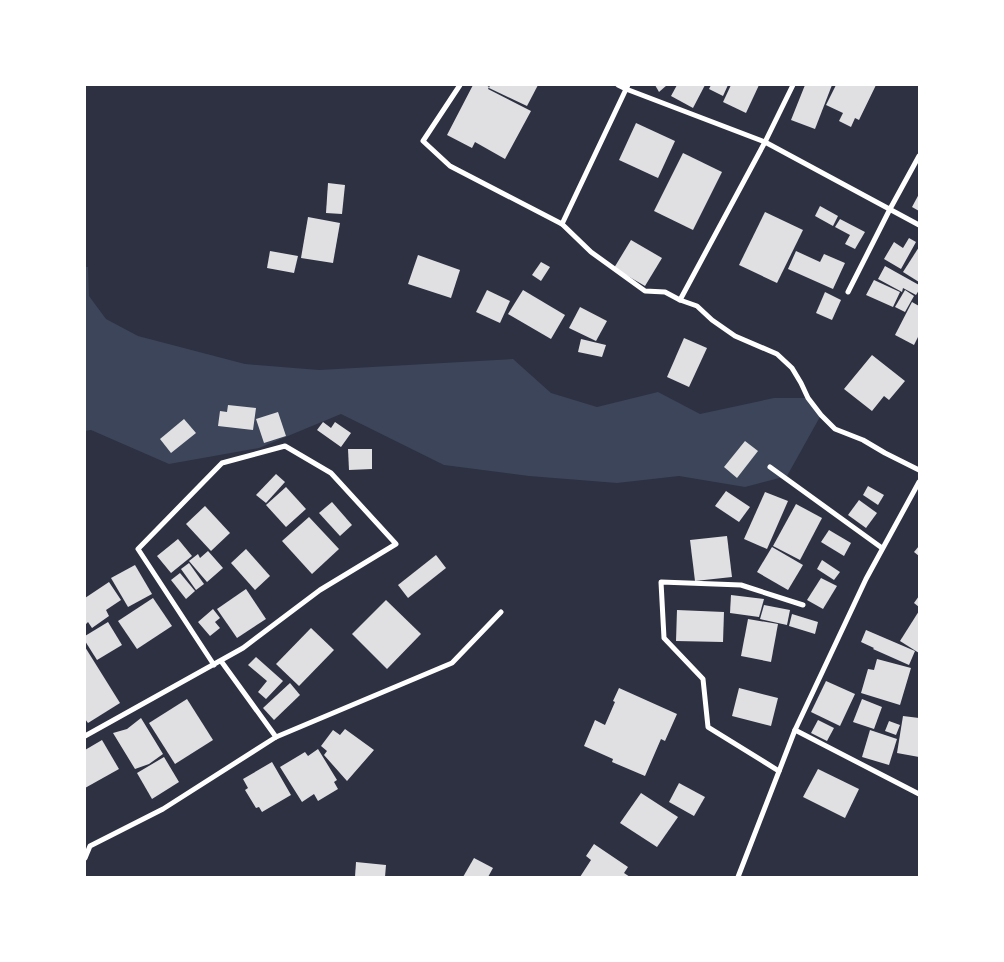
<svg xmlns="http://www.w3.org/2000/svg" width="1004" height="962" viewBox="0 0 1004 962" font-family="'Archivo Narrow',sans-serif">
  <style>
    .green { fill: #3c4559 }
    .building { fill: #e0e0e3 }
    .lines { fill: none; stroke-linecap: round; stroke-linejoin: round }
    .minor { stroke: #fff; stroke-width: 5 }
  </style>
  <rect width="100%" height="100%" fill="#2d3142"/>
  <path class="green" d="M85,267H88L89,296L106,319L138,336L245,364L319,370L513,359L551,393L597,407L658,392L700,414L774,398H808L821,415L787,476L745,487L679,476L617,483L529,476L444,465L341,414L259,448L169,464L91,430L85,431Z"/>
  <g class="building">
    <path d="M473,85H486L489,87L488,89L531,111L505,159L475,142L472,148L447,135Z"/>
    <path d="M490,85H538L527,106L489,88Z"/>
    <path d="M655,85H667L659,92Z"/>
    <path d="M677,85H705L693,108L671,96Z"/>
    <path d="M711,85H728L723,96L709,89Z"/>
    <path d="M731,85H759L746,113L723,102Z"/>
    <path d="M805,85H832L815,129L791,120Z"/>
    <path d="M836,85H876L859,120L855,118L851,127L839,121L843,113L826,105Z"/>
    <path d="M636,123L675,141L658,178L619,160Z"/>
    <path d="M683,153L722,172L693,230L654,211Z"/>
    <path d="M328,183L345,185L342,214L326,213Z"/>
    <path d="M919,194V211L912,207Z"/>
    <path d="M820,206L838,216L833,226L815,216Z"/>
    <path d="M765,212L803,230L777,283L739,265Z"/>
    <path d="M308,217L340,223L333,263L301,258Z"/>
    <path d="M840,219L865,232L855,249L845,244L850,235L835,227Z"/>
    <path d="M909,238L916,242L901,269L884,259L894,242L903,248Z"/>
    <path d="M631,240L662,258L645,286L614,268Z"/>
    <path d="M919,247V282L903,272Z"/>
    <path d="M270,251L298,256L294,273L267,268Z"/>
    <path d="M796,251L820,262L824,254L845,263L833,289L788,269Z"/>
    <path d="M418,255L460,270L451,298L408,284Z"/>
    <path d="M541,262L550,267L541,281L532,275Z"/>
    <path d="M885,266L919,285V290L916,295L903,288L902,292L878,279Z"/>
    <path d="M874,280L900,292L893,307L866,295Z"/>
    <path d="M487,290L510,301L500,323L476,312Z"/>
    <path d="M523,290L565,315L551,339L508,314Z"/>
    <path d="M905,290L914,296L905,312L895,307Z"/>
    <path d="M825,292L841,300L832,320L816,313Z"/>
    <path d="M912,302L919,306V335L914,345L895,335Z"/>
    <path d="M580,307L607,321L596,341L569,328Z"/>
    <path d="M684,338L707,348L689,387L667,377Z"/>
    <path d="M581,339L606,345L602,357L578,352Z"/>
    <path d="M872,355L905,381L889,400L884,396L872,411L844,389Z"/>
    <path d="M228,405L256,408L253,430L218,426L220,411L227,412Z"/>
    <path d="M278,412L286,436L264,443L256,419Z"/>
    <path d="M184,419L196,433L171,453L160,439Z"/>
    <path d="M323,422L331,428L335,422L351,433L341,447L317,430Z"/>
    <path d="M745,441L758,451L737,478L724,467Z"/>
    <path d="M348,449H372V469L349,470Z"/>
    <path d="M276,474L285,482L266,503L256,495Z"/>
    <path d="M868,486L884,495L878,505L863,495Z"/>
    <path d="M286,487L306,509L286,527L266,505Z"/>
    <path d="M726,491L750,507L739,522L715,506Z"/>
    <path d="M765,492L788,501L767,549L744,539Z"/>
    <path d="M859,500L877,513L866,528L848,515Z"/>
    <path d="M332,502L352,525L340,536L319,513Z"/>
    <path d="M796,504L822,518L800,560L773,546Z"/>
    <path d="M205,506L230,533L211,551L186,524Z"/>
    <path d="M309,517L339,549L312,574L282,541Z"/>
    <path d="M829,530L851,543L844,556L821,542Z"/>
    <path d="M727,536L732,577L695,581L690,540Z"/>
    <path d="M178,539L192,556L171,573L157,556Z"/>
    <path d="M919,546V556L914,552Z"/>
    <path d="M772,547L803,565L788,590L757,572Z"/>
    <path d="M246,549L270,576L255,590L231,563Z"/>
    <path d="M208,551L223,568L207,582L189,561L198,554L200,558Z"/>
    <path d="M436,555L446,568L408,598L398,585Z"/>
    <path d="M822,560L840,572L834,580L817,569Z"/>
    <path d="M189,563L204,584L196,590L181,569Z"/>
    <path d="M135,565L152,594L128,607L111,578Z"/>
    <path d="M180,573L195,591L186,599L171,580Z"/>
    <path d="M821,578L837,586L823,609L807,600Z"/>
    <path d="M109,582L121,600L106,610L109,616L92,628L88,622L85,625V598Z"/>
    <path d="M246,589L266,619L237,638L217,609Z"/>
    <path d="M731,595L764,599L759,617L730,613Z"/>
    <path d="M919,596V607L914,603Z"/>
    <path d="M153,598L172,626L137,649L118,621Z"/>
    <path d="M386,600L421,634L387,669L352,634Z"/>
    <path d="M764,605L790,610L787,625L760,619Z"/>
    <path d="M213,609L220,618L215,622L220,628L210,636L198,622Z"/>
    <path d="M677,610L724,612L723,642L676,641Z"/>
    <path d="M919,611V653L900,641Z"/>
    <path d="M792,614L818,622L815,634L789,626Z"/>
    <path d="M748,619L778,624L771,662L741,656Z"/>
    <path d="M108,622L122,645L97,660L85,641V636Z"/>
    <path d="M311,628L334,650L299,686L276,664Z"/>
    <path d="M866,630L915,651L909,665L873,649L874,648L861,642Z"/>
    <path d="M85,647L120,703L88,723L85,719Z"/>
    <path d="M256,657L283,681L266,699L258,692L267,681L248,665Z"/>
    <path d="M877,659L911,668L900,705L861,693L868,669L874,670Z"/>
    <path d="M826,681L855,694L840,726L811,712Z"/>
    <path d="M290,683L300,695L274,720L263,708Z"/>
    <path d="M619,688L677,714L665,741L661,739L645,776L612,762L613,759L584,746L595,720L605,725L615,702L613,701Z"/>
    <path d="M739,688L778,698L771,726L732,716Z"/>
    <path d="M187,699L213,740L175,764L149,723Z"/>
    <path d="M862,699L882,707L874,729L853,722Z"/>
    <path d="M903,716L919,718V757L897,753Z"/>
    <path d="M141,718L163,754L149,764L135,769L113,733L127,729Z"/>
    <path d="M818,720L834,728L827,741L811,733Z"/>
    <path d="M889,721L900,725L896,735L885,731Z"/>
    <path d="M345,729L374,750L347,781L324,755L327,751L321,746L333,730L340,735Z"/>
    <path d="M870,730L897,739L889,765L862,757Z"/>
    <path d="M102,740L119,769L85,788V750Z"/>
    <path d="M318,749L337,780L334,782L338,789L318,801L314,794L302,802L280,767L305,752L308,756Z"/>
    <path d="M164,757L179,782L152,799L137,773Z"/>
    <path d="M272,762L291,795L262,812L259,807L256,808L245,790L248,788L243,779Z"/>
    <path d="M818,769L859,789L845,818L803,797Z"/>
    <path d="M679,783L705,797L694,816L669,802Z"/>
    <path d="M641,793L678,817L657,847L620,823Z"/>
    <path d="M594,844L628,867L624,873L630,877H580L591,860L586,856Z"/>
    <path d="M474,858L493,868L488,877H463Z"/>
    <path d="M356,862L386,865L385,877H355Z"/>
  </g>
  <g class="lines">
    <g class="minor">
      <path d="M460,85L423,141L450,166L562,224L591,252L645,291L665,292L680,300L697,306L712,320L735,336L777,354L792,368L801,383L808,398L821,415L835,429L863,440L885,453L919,470"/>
      <path d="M618,85L626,89L765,142L919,225"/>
      <path d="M562,224L628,85"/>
      <path d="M848,292L890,209L919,156"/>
      <path d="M680,300L765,142L793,85"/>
      <path d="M770,467L882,548"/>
      <path d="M221,661L276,737"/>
      <path d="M795,730L919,794"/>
      <path d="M85,736L243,648L320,590L396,544L331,473L285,446L222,463L138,549L214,665"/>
      <path d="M779,771L708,727L703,679L664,638L661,582L741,585L803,605"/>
      <path d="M85,858L90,846L163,809L276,737L452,663L501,612"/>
      <path d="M738,877L795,730L866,579L919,482"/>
    </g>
  </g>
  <rect width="1004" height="962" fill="none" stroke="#ffffff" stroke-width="172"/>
</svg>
